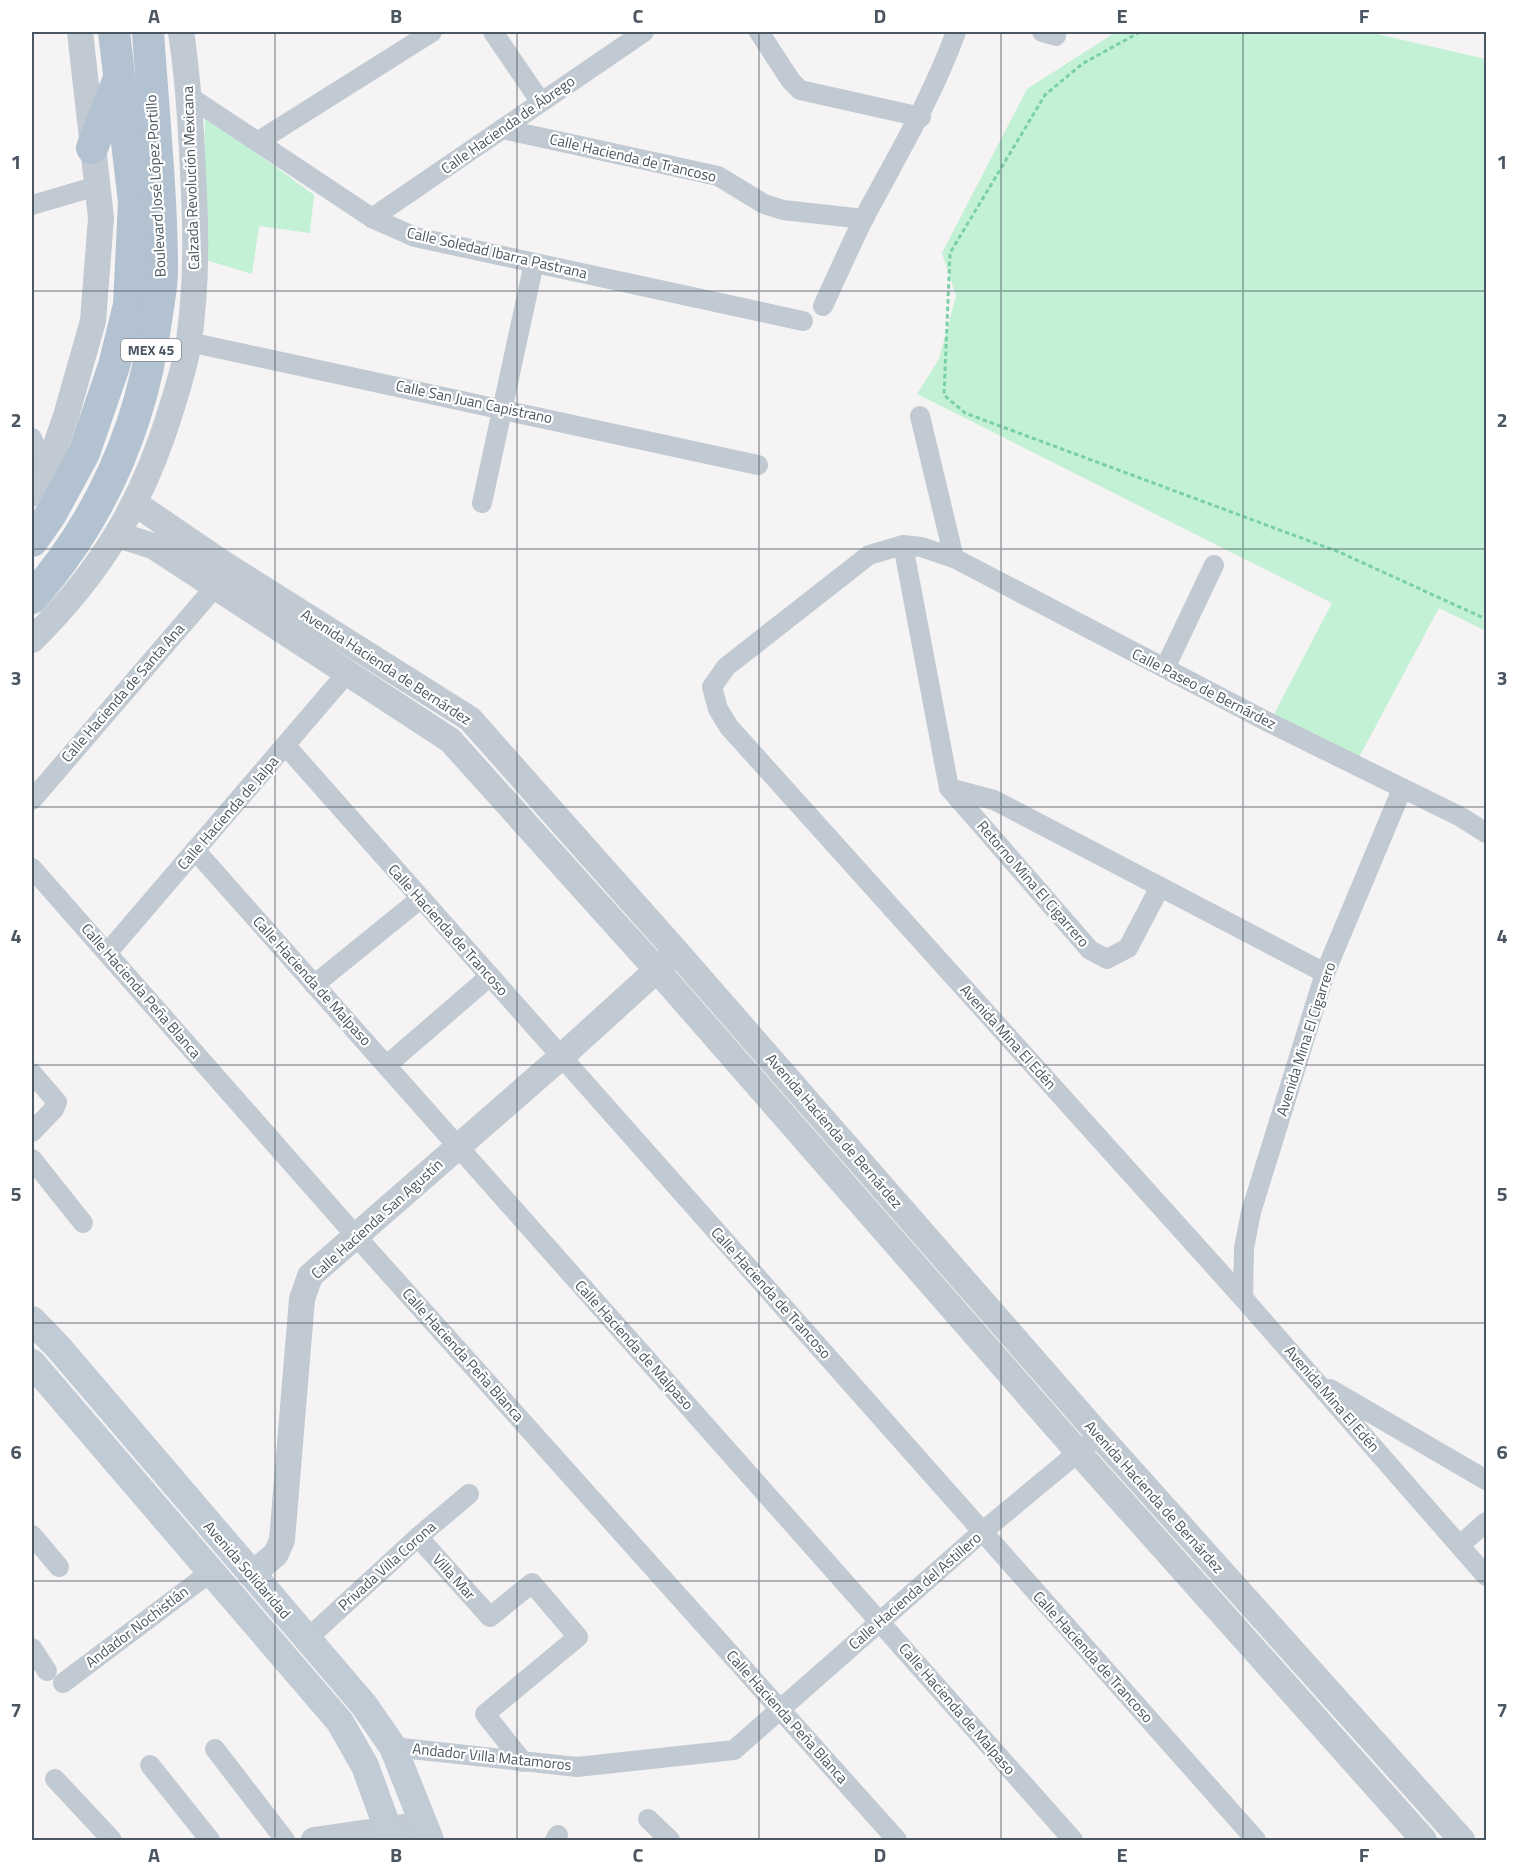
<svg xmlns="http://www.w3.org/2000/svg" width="1518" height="1872" viewBox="0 0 1518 1872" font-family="'Titillium Web',sans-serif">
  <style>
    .green { fill: #c3f1d5 }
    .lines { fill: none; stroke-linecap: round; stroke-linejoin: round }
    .path { stroke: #7ad0a6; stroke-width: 3; stroke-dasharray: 4.5 3; stroke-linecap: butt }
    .minor { stroke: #c1cad2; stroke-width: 20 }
    .tertiary { stroke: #c1cad2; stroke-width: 26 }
    .secondary { stroke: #c1cbd6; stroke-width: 28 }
    .primary { stroke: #b3c2d1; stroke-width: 32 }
    .grid { fill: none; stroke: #4a5661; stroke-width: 1.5; stroke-opacity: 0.55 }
    .labels { text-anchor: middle; stroke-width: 4.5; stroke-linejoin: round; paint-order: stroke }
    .shield { fill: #fff; stroke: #808990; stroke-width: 1.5 }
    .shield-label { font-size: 14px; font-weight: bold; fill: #4a5661 }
    .street-label { font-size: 15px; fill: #4a5661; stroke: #fff }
    .neatline { fill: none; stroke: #4a5661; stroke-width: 2 }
    .grid-label { font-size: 20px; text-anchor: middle; font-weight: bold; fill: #4a5661 }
  </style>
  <rect width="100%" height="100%" fill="#f5f3f3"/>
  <g class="green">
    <path d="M1116,32H1368L1486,59V631L1439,608L1358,759L1273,716L1332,603L917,394L939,359L956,296L942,253L1027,89Z"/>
    <path d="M205,115L314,195L310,233L259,226L252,274L203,259Z"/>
  </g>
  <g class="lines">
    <path class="path" d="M1140,32L1082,64L1045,95L950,253L944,395L965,413L1339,552L1486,619"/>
    <g class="minor">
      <path d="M493,32L540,101"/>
      <path d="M759,32L791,81L800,90L921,117"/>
      <path d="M1042,32L1056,36"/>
      <path d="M190,97L372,218L415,237L803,321"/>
      <path d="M502,129L718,176L764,204L783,210L864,219"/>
      <path d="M259,141L432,32"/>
      <path d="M32,205L97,186"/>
      <path d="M372,218L644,32"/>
      <path d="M823,306C837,276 850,246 864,218C898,154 931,100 956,32"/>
      <path d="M189,342L758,465"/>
      <path d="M920,416L954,558"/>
      <path d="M32,438L46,473"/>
      <path d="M482,503L534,263"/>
      <path d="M903,545L949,788L1090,950L1107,959L1128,948L1160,887"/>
      <path d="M1165,668L1214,565"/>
      <path d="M286,746L1256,1840"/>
      <path d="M949,788L994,800L1325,973"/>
      <path d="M32,800L215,587"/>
      <path d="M1486,833L1461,817L1266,721L954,558L921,547L903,545L869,555L726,667L712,687L718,709L729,727L1243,1298L1486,1576"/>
      <path d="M195,850L1073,1840"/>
      <path d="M32,868L355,1235L897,1840"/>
      <path d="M108,952L347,673"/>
      <path d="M314,985L420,899"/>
      <path d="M387,1065L490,976"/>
      <path d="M32,1073L57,1102L54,1109L32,1132"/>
      <path d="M32,1159L83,1223"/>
      <path d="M1243,1298L1244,1248L1251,1212L1325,973L1402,789"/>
      <path d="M1330,1389L1486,1480"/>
      <path d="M32,1535L59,1567"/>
      <path d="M418,1537L490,1617L532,1583L578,1637L485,1714L523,1762"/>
      <path d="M1460,1545L1486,1522"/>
      <path d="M307,1639L418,1537L469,1494"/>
      <path d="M32,1648L47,1671"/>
      <path d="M63,1683L212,1571"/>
      <path d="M393,1747L577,1767L734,1750L982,1532L1087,1445"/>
      <path d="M215,1749L285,1840"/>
      <path d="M150,1765L210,1840"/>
      <path d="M55,1779L112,1840"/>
      <path d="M648,1819L670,1840"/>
      <path d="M555,1840L558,1835"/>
    </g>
    <g class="tertiary">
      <path d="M32,494L46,473L66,416L93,321L101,218L80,32"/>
      <path d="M136,504L224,564L470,719L676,951L1099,1435L1462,1840"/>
      <path d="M118,535L153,546L450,740L657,970L1078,1452L1424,1840"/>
      <path d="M32,640C101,572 143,502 171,410C178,387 186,363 189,340C197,284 196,228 193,172C191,125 188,78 181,32"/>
      <path d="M251,1575L276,1554L282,1540L302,1299L310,1276L561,1057L670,958"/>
      <path d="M314,1840L424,1824"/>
    </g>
    <g class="secondary">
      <path d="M32,1320L59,1348L364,1705L393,1747L430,1840"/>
      <path d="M32,1363L340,1722L365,1766L392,1840"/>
    </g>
    <g class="primary">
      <path d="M92,148L117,83"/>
      <path d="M32,541L51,514L84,453L114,366L129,305L134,202L114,32"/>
      <path d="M32,598C101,519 142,425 156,321C158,305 162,288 162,271C162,194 153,109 148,32"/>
    </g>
  </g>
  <path class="grid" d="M275,32V1840M517,32V1840M759,32V1840M1001,32V1840M1243,32V1840M32,291H1486M32,549H1486M32,807H1486M32,1065H1486M32,1323H1486M32,1581H1486"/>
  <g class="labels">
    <rect class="shield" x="121" y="339" width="60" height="22" rx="4.5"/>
    <g class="shield-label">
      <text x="151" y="355">MEX 45</text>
    </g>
    <g class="street-label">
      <text transform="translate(508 125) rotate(-35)" y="5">Calle Hacienda de Ábrego</text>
      <text transform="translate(633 158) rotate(13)" y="5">Calle Hacienda de Trancoso</text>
      <text transform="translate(191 178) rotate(-92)" y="5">Calzada Revolución Mexicana</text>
      <text transform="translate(156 186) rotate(-93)" y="5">Boulevard José López Portillo</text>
      <text transform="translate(497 253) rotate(13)" y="5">Calle Soledad Ibarra Pastrana</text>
      <text transform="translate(474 402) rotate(12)" y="5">Calle San Juan Capistrano</text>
      <text transform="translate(386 667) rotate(33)" y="5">Avenida Hacienda de Bernárdez</text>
      <text transform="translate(1204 689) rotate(27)" y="5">Calle Paseo de Bernárdez</text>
      <text transform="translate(123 693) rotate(-49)" y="5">Calle Hacienda de Santa Ana</text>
      <text transform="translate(228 813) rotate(-49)" y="5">Calle Hacienda de Jalpa</text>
      <text transform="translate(1033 884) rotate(49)" y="5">Retorno Mina El Cigarrero</text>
      <text transform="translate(448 930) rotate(48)" y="5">Calle Hacienda de Trancoso</text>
      <text transform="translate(312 981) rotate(48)" y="5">Calle Hacienda de Malpaso</text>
      <text transform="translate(141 991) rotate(49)" y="5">Calle Hacienda Peña Blanca</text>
      <text transform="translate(1008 1037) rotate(48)" y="5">Avenida Mina El Edén</text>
      <text transform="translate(1306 1039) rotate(-72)" y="5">Avenida Mina El Cigarrero</text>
      <text transform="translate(834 1131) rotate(49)" y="5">Avenida Hacienda de Bernárdez</text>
      <text transform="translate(377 1219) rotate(-42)" y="5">Calle Hacienda San Agustín</text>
      <text transform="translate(771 1293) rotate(48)" y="5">Calle Hacienda de Trancoso</text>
      <text transform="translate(634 1345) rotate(48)" y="5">Calle Hacienda de Malpaso</text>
      <text transform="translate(463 1355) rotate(48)" y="5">Calle Hacienda Peña Blanca</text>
      <text transform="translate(1332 1399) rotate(49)" y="5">Avenida Mina El Edén</text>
      <text transform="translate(1154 1497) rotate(48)" y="5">Avenida Hacienda de Bernárdez</text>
      <text transform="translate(387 1566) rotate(-42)" y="5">Privada Villa Corona</text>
      <text transform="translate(247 1570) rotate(49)" y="5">Avenida Solidaridad</text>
      <text transform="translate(454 1577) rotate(48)" y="5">Villa Mar</text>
      <text transform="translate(915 1591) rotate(-41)" y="5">Calle Hacienda del Astillero</text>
      <text transform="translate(137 1627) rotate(-37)" y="5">Andador Nochistlán</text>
      <text transform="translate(1093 1657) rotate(48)" y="5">Calle Hacienda de Trancoso</text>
      <text transform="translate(957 1709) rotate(49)" y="5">Calle Hacienda de Malpaso</text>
      <text transform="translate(787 1717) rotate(48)" y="5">Calle Hacienda Peña Blanca</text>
      <text transform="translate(492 1757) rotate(6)" y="5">Andador Villa Matamoros</text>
    </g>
  </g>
  <rect width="1518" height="1872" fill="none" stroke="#ffffff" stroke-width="66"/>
  <rect x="33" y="33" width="1452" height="1806" class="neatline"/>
  <g class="grid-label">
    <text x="154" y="23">A</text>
    <text x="396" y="23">B</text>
    <text x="638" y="23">C</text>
    <text x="880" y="23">D</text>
    <text x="1122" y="23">E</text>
    <text x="1364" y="23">F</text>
    <text x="16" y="169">1</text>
    <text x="1502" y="169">1</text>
    <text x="16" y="427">2</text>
    <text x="1502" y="427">2</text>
    <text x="16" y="685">3</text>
    <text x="1502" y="685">3</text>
    <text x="16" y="943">4</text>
    <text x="1502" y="943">4</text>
    <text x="16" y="1201">5</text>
    <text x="1502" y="1201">5</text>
    <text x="16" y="1459">6</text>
    <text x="1502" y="1459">6</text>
    <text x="16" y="1717">7</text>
    <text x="1502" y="1717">7</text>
    <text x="154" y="1862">A</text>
    <text x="396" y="1862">B</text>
    <text x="638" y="1862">C</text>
    <text x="880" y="1862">D</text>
    <text x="1122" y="1862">E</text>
    <text x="1364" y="1862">F</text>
  </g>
</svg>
